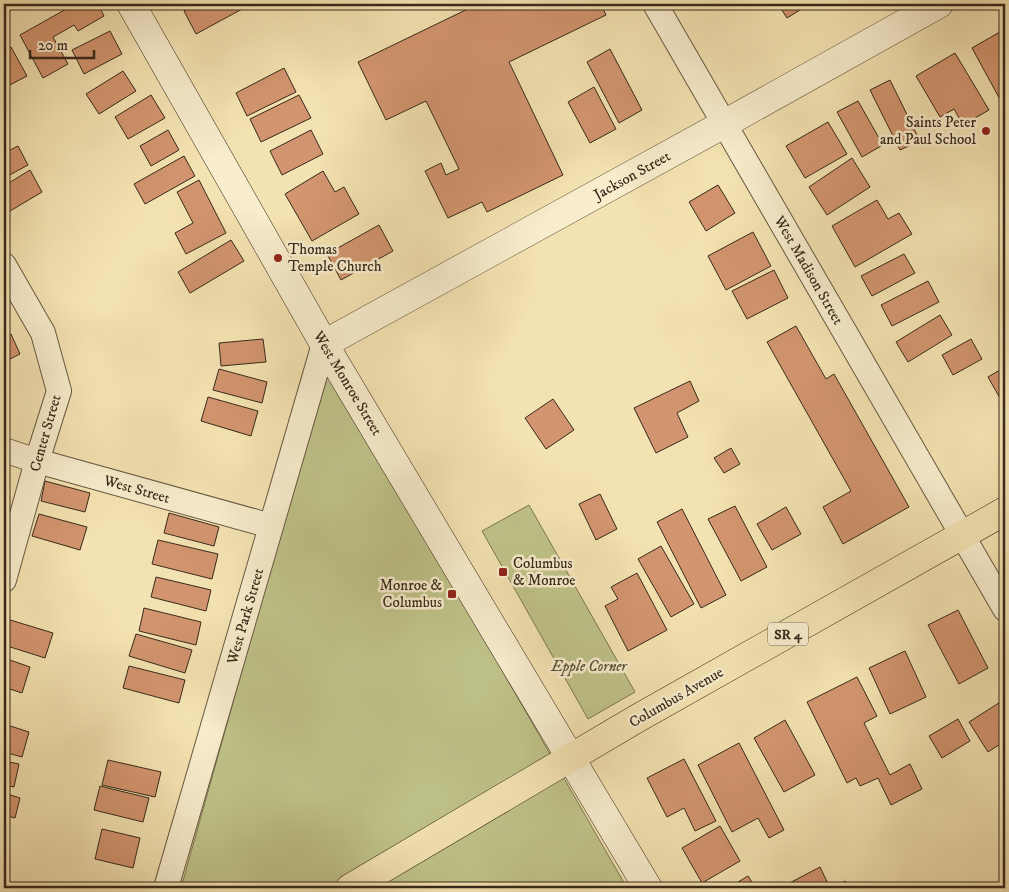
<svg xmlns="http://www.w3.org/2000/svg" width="1009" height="892" viewBox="0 0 1009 892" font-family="'IM FELL DW Pica',serif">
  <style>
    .green { fill: #bfc389; stroke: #7b7652 }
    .building { fill: #d2956f; stroke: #37291b }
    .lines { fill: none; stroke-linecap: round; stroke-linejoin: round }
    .minor-casing { stroke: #665841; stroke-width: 26 }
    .tertiary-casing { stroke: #665841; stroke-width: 29 }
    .secondary-casing { stroke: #37291b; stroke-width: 29 }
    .primary-casing { stroke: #37291b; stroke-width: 29 }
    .minor { stroke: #f8edcd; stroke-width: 24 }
    .tertiary { stroke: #f8edcd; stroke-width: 28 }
    .secondary { stroke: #f8edcd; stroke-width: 28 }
    .primary { stroke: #f4e3b2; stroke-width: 28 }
    .poi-dot { fill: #8f2418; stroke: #f8edcd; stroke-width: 2 }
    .labels { text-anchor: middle; stroke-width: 5; stroke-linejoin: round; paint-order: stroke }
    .shield { fill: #f8edcd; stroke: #716450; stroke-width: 1 }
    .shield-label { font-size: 14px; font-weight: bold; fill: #37291b }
    .poi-label { font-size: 15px; fill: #37291b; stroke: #f8edcd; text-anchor: end }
    .street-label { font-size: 15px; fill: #37291b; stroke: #f8edcd }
    .park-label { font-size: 15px; font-style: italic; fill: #595036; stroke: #f8edcd }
  </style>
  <rect width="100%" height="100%" fill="#f4e3b2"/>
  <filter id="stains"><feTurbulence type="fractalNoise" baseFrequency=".004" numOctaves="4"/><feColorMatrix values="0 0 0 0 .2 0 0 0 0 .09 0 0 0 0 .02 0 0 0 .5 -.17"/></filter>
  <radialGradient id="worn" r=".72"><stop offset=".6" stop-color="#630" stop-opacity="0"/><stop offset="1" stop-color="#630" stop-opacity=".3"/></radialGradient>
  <g class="green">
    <path d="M333,376L627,888H181L324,378Z"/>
    <path d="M529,505L635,692L588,719L482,531Z"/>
  </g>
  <g class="building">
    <path d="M75,4H98L104,16L78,31L74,25L53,37L68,64L43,78L20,35Z"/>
    <path d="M197,4H241L244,8L196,34L184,11Z"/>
    <path d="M475,4H601L606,15L509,62L563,175L487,212L482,202L448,218L425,171L441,163L446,175L459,169L426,101L386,120L358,62L476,5Z"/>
    <path d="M778,4H807L808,5L787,18Z"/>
    <path d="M816,4H831L819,10Z"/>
    <path d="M1005,29V101L1002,103L972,48Z"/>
    <path d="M110,31L122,54L84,74L72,50Z"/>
    <path d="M11,47L27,76L4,88V51Z"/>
    <path d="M610,49L642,110L619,123L587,62Z"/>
    <path d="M955,53L989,110L963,125L954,109L940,117L916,76Z"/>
    <path d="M284,68L296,92L247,116L236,93Z"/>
    <path d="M123,71L136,91L99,114L86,94Z"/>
    <path d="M890,80L920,141L900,150L870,90Z"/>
    <path d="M594,87L616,129L590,143L568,102Z"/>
    <path d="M151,95L165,118L128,139L115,117Z"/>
    <path d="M299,95L311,118L261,142L250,119Z"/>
    <path d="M858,101L883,145L862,157L837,112Z"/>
    <path d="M828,122L847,154L805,178L786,146Z"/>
    <path d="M168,130L179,150L151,166L140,146Z"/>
    <path d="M311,130L323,154L282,175L270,151Z"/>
    <path d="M18,146L28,165L4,178V153Z"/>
    <path d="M184,156L195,176L145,204L134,184Z"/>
    <path d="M852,158L870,187L827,215L809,187Z"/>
    <path d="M30,170L42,192L5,214L4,213V186Z"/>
    <path d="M323,171L335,192L344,187L359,214L312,241L285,194Z"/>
    <path d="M199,180L226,233L186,254L175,233L193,223L177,192Z"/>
    <path d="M718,185L735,213L706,231L689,202Z"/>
    <path d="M877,200L888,219L899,213L912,234L855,267L832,226Z"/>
    <path d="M379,225L393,251L341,280L327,254Z"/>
    <path d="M753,232L771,266L726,290L708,256Z"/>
    <path d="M231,240L244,261L190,293L178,272Z"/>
    <path d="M904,254L915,273L872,296L861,276Z"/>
    <path d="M774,270L788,298L747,319L732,291Z"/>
    <path d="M928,281L939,302L892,326L881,305Z"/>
    <path d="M940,315L952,335L908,362L896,342Z"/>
    <path d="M796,326L826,379L834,374L909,507L843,544L823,507L851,491L767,342Z"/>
    <path d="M11,334L20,354L4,362V338Z"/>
    <path d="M263,339L266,362L221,366L219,343Z"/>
    <path d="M971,339L982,359L953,375L942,355Z"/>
    <path d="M1005,367V407L988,377Z"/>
    <path d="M219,369L267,382L262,403L213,390Z"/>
    <path d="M690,381L699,401L677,413L688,437L656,453L634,408Z"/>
    <path d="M208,397L258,411L251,436L201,421Z"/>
    <path d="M553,399L574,430L546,449L525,418Z"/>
    <path d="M731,448L740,464L724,473L714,458Z"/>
    <path d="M45,481L90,493L85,512L41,501Z"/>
    <path d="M600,494L617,529L596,540L579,504Z"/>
    <path d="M735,506L767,567L741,581L708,519Z"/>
    <path d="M786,507L801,534L772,550L757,524Z"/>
    <path d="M682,509L726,595L701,608L657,522Z"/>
    <path d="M169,513L219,527L214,546L164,533Z"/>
    <path d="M39,514L87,527L80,550L32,536Z"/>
    <path d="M158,540L218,554L212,579L152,564Z"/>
    <path d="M661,546L694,604L671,617L638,559Z"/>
    <path d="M637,573L667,630L628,651L605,606L618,599L611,587Z"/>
    <path d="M156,577L211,590L206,611L151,597Z"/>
    <path d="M144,608L201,622L196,645L139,631Z"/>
    <path d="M958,610L988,668L959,684L928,625Z"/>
    <path d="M7,619L53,633L45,658L4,645V630Z"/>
    <path d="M136,634L192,650L185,673L129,656Z"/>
    <path d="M905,651L926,697L890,714L869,668Z"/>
    <path d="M4,658L30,667L22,693L4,687Z"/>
    <path d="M129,666L185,680L179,703L123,688Z"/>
    <path d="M857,677L877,716L864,723L890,775L910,764L922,789L891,805L878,778L860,786L856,778L847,783L807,702Z"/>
    <path d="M1005,699V741L988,752L969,722Z"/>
    <path d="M958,719L970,741L942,758L929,736Z"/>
    <path d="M785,720L815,775L784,792L754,738Z"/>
    <path d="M4,724L29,732L22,757L4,752Z"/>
    <path d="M739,743L784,830L769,838L758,818L732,832L698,765Z"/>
    <path d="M684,759L716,821L695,831L684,808L667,817L647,778Z"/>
    <path d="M108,760L161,772L155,797L102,785Z"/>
    <path d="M4,761L19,764L14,787L4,785Z"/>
    <path d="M100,786L149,798L143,822L94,810Z"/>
    <path d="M4,793L20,798L15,818L4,815Z"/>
    <path d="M720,826L740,861L702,883L682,848Z"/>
    <path d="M102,829L140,838L133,868L95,859Z"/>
    <path d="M820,867L830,888H780Z"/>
    <path d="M748,876L756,888H728Z"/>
    <path d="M845,881L850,888H834Z"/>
    <path d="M1005,881V888H996L995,887Z"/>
  </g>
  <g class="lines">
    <g class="minor-casing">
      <g id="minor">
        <path d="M655,4L1005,609"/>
        <path d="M4,265L43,333L59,391L37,461L4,580"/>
        <path d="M4,450L37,461L271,526"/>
        <path d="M166,888L324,344"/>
      </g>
    </g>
    <g class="tertiary-casing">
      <path id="tertiary" d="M324,344L724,124L939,4"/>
    </g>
    <g class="secondary-casing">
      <path id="secondary" d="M131,4L324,344L648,888"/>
    </g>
    <g class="primary-casing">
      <path id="primary" d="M350,888L638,718L1005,511"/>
    </g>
    <use href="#minor" class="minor"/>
    <use href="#tertiary" class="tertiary"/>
    <use href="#secondary" class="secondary"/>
    <use href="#primary" class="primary"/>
  </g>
  <g class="poi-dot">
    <circle cx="986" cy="131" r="5"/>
    <circle cx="278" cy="258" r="5"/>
    <rect x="498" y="567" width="10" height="10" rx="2.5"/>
    <rect x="447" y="589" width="10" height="10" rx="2.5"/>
  </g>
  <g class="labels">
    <rect class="shield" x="768" y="622.5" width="40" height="23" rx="4"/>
    <g class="shield-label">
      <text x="788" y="639">SR 4</text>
    </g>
    <g class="poi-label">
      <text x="976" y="127">Saints Peter<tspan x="976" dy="17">and Paul School</tspan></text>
      <text x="288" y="254" text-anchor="start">Thomas<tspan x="288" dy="17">Temple Church</tspan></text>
      <text x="513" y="568" text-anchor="start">Columbus<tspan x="513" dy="17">&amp; Monroe</tspan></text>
      <text x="442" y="590">Monroe &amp;<tspan x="442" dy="17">Columbus</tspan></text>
    </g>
    <g class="street-label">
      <text transform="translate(632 175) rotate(-29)" y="5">Jackson Street</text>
      <text transform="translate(809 270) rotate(60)" y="5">West Madison Street</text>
      <text transform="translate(348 383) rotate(59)" y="5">West Monroe Street</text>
      <text transform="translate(45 433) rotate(-74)" y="5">Center Street</text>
      <text transform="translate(137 489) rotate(16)" y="5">West Street</text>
      <text transform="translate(245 616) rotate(-74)" y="5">West Park Street</text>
      <text transform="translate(676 697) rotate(-30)" y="5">Columbus Avenue</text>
    </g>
    <g class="park-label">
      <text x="589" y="671">Epple Corner</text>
    </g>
  </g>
  <rect width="1009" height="892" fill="none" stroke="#f4e3b2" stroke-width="20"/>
  <rect x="5" y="5" width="999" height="882" fill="none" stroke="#37291b" stroke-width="2.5"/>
  <rect x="10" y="10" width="989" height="872" fill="none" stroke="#37291b"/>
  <path d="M30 50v8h64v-8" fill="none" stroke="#37291b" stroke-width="2.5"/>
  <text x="38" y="50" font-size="15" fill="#37291b" stroke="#f8edcd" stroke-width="4" paint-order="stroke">20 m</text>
  <rect width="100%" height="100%" filter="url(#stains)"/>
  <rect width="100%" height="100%" fill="url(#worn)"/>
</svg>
